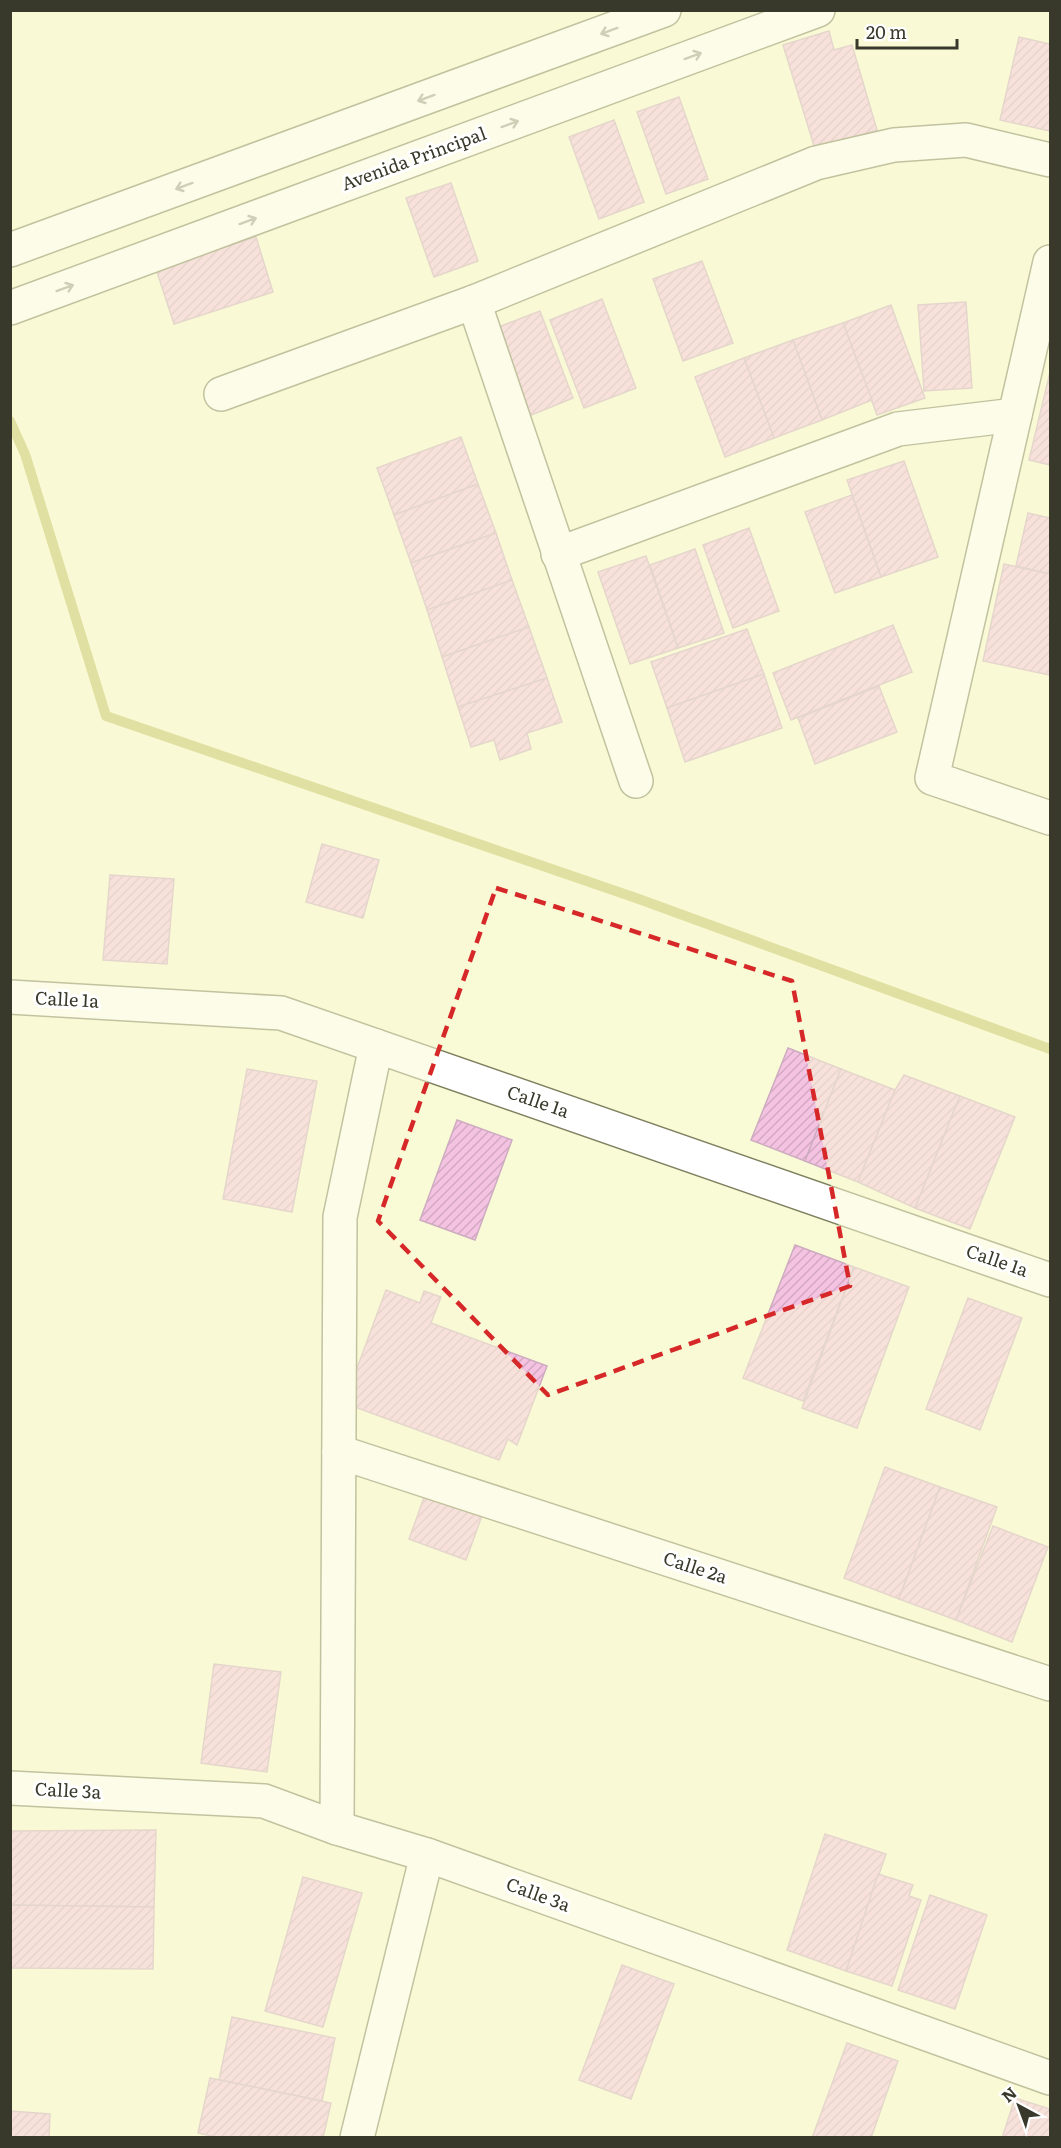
<svg xmlns="http://www.w3.org/2000/svg" width="1061" height="2148" viewBox="0 0 1061 2148" font-family="Literata,serif">
  <style>
    .lines { fill: none; stroke-linecap: round; stroke-linejoin: round }
    .stream { stroke: #c2c165; stroke-width: 10 }
    .building { fill: url(#building-hatch); stroke: #cdacc0; stroke-width: 1.5 }
    .minor-casing { stroke: #7e7f5e; stroke-width: 36 }
    .minor { stroke: #fff; stroke-width: 33 }
    .oneway { stroke: #9c9c95 }
    .marked { fill: none; stroke: #d62828; stroke-width: 4.5; stroke-dasharray: 12 8; stroke-linejoin: round }
    .labels { text-anchor: middle; stroke-width: 6; stroke-linejoin: round; paint-order: stroke }
    .street-label { font-size: 18px; fill: #39392b; stroke: #fff }
  </style>
  <defs>
    <pattern id="building-hatch" width="6" height="6" patternUnits="userSpaceOnUse" patternTransform="scale(1.5)"><rect width="6" height="6" fill="#f5c3e2"/><path d="M-1 1l2-2M0 6l6-6M5 7l2-2" fill="none" stroke="#d3a8c2"/></pattern>
  </defs>
  <rect width="100%" height="100%" fill="#f9fad6"/>
  <g class="lines">
    <path class="stream" d="M10,421L25,454L106,716L636,898L1050,1049"/>
  </g>
  <g class="building">
    <path d="M829,31L834,50L852,45L877,130L815,149L783,45Z"/>
    <path d="M1019,37L1050,44V131L1000,120Z"/>
    <path d="M679,97L708,179L666,194L637,112Z"/>
    <path d="M614,120L644,202L599,219L569,137Z"/>
    <path d="M451,183L478,261L434,277L406,198Z"/>
    <path d="M256,237L273,292L174,324L156,269Z"/>
    <path d="M702,261L733,343L683,361L653,279Z"/>
    <path d="M602,299L636,388L584,408L550,320Z"/>
    <path d="M966,302L972,388L924,391L918,305Z"/>
    <path d="M891,305L925,398L877,415L843,323Z"/>
    <path d="M540,311L573,398L529,416L496,328Z"/>
    <path d="M843,323L872,400L822,420L793,340Z"/>
    <path d="M793,340L822,420L774,438L744,358Z"/>
    <path d="M744,358L774,438L725,457L695,377Z"/>
    <path d="M1050,372V465L1029,460Z"/>
    <path d="M461,437L478,484L394,515L377,468Z"/>
    <path d="M904,461L938,557L881,577L847,480Z"/>
    <path d="M478,484L496,533L411,563L394,515Z"/>
    <path d="M852,495L881,577L835,593L805,512Z"/>
    <path d="M1028,513L1050,518V574L1016,566Z"/>
    <path d="M749,528L779,611L733,628L703,545Z"/>
    <path d="M496,533L512,580L427,610L411,563Z"/>
    <path d="M695,549L724,633L678,648L650,565Z"/>
    <path d="M646,556L678,648L630,664L598,572Z"/>
    <path d="M1004,564L1050,574V675L983,661Z"/>
    <path d="M512,580L529,627L442,657L427,610Z"/>
    <path d="M893,625L912,672L791,720L773,673Z"/>
    <path d="M529,627L547,678L458,707L442,657Z"/>
    <path d="M747,629L764,674L667,708L651,662Z"/>
    <path d="M764,674L782,728L685,762L667,708Z"/>
    <path d="M547,678L562,722L527,733L531,749L500,760L494,740L471,747L458,707Z"/>
    <path d="M879,686L897,732L815,764L798,718Z"/>
    <path d="M322,844L379,860L363,918L306,902Z"/>
    <path d="M110,875L174,879L167,964L103,960Z"/>
    <path d="M788,1048L841,1069L805,1161L751,1140Z"/>
    <path d="M247,1069L317,1081L292,1212L223,1199Z"/>
    <path d="M841,1069L895,1090L858,1182L805,1161Z"/>
    <path d="M904,1075L960,1096L915,1208L858,1182L895,1090Z"/>
    <path d="M960,1096L1015,1117L970,1229L915,1208Z"/>
    <path d="M457,1120L512,1140L475,1240L420,1220Z"/>
    <path d="M795,1245L854,1267L803,1401L743,1378Z"/>
    <path d="M854,1267L909,1287L857,1428L802,1408Z"/>
    <path d="M386,1290L420,1303L424,1291L441,1297L431,1323L547,1366L517,1445L508,1439L499,1460L344,1403Z"/>
    <path d="M968,1298L1022,1318L980,1430L926,1409Z"/>
    <path d="M885,1467L940,1487L899,1599L844,1578Z"/>
    <path d="M940,1487L997,1507L956,1620L899,1599Z"/>
    <path d="M426,1492L483,1513L466,1560L409,1539Z"/>
    <path d="M993,1526L1048,1547L1012,1642L956,1620Z"/>
    <path d="M214,1664L281,1672L267,1772L201,1763Z"/>
    <path d="M156,1830L154,1907L10,1905V1831Z"/>
    <path d="M825,1834L886,1854L846,1971L787,1950Z"/>
    <path d="M878,1874L913,1885L909,1896L921,1900L892,1986L846,1971Z"/>
    <path d="M303,1877L362,1893L323,2027L265,2011Z"/>
    <path d="M930,1895L987,1915L955,2009L898,1990Z"/>
    <path d="M10,1905L154,1907L153,1969L10,1968Z"/>
    <path d="M622,1965L674,1984L631,2099L579,2080Z"/>
    <path d="M232,2017L335,2038L322,2101L219,2080Z"/>
    <path d="M847,2043L898,2061L871,2138H812Z"/>
    <path d="M210,2078L331,2103L323,2138H220L198,2133Z"/>
    <path d="M1015,2098L1050,2109V2138H1002Z"/>
    <path d="M10,2111L50,2114L49,2138H10Z"/>
  </g>
  <g class="lines">
    <g class="minor-casing">
      <g id="minor">
        <path d="M10,250L664,10"/>
        <path d="M1050,262L932,778L1050,818"/>
        <path d="M474,302L636,781"/>
        <path d="M10,308L818,10"/>
        <path d="M221,394L474,302L816,163L894,145L966,140L1050,160"/>
        <path d="M558,554L898,429L1015,415"/>
        <path d="M10,997L281,1013L1050,1280"/>
        <path d="M339,1452L1050,1684"/>
        <path d="M10,1788L264,1801L337,1828L427,1855L1050,2078"/>
        <path d="M337,1828L340,1217L376,1046"/>
        <path d="M357,2138L427,1855"/>
      </g>
    </g>
    <use href="#minor" class="minor"/>
  </g>
  <defs><path id="oneway-shaft" d="M-6 0H5M1.5-3L5.5 0L1.5 3" fill="none" stroke-width="1.6" stroke-linecap="round" stroke-linejoin="round" transform="scale(1.5)"/></defs>
  <g class="oneway">
    <use href="#oneway-shaft" transform="translate(609 31) rotate(160)"/>
    <use href="#oneway-shaft" transform="translate(693 56) rotate(-20)"/>
    <use href="#oneway-shaft" transform="translate(426 98) rotate(160)"/>
    <use href="#oneway-shaft" transform="translate(510 124) rotate(-20)"/>
    <use href="#oneway-shaft" transform="translate(184 186) rotate(160)"/>
    <use href="#oneway-shaft" transform="translate(248 221) rotate(-20)"/>
    <use href="#oneway-shaft" transform="translate(65 288) rotate(-20)"/>
  </g>
  <path d="M0 0H1061V2148H0ZM496,888L792,981L850,1286L548,1395L378,1221Z" fill="#f9fad6" fill-opacity=".55" fill-rule="evenodd"/>
  <path class="marked" d="M496,888L792,981L850,1286L548,1395L378,1221Z"/>
  <g class="labels">
    <g class="street-label">
      <text transform="translate(414 159) rotate(-20)" y="6">Avenida Principal</text>
      <text transform="translate(67 1000) rotate(3)" y="6">Calle 1a</text>
      <text transform="translate(538 1102) rotate(19)" y="6">Calle 1a</text>
      <text transform="translate(997 1261) rotate(19)" y="6">Calle 1a</text>
      <text transform="translate(695 1568) rotate(18)" y="6">Calle 2a</text>
      <text transform="translate(68 1791) rotate(3)" y="6">Calle 3a</text>
      <text transform="translate(538 1895) rotate(20)" y="6">Calle 3a</text>
    </g>
  </g>
  <rect width="1061" height="2148" fill="none" stroke="#39392b" stroke-width="24"/>
  <g transform="translate(1019 2106) rotate(319)" stroke="#ffffff" stroke-width="4.5" paint-order="stroke">
  <path d="M0-4.5L10 22L0 15L-10 22Z" fill="#39392b"/>
  <text y="-9" font-size="16" font-weight="bold" text-anchor="middle" fill="#39392b">N</text>
  </g>
  <path d="M857 39v9h100v-9" fill="none" stroke="#39392b" stroke-width="3"/>
  <text x="866" y="39" font-size="18" fill="#39392b" stroke="#ffffff" stroke-width="4.5" paint-order="stroke">20 m</text>
</svg>
